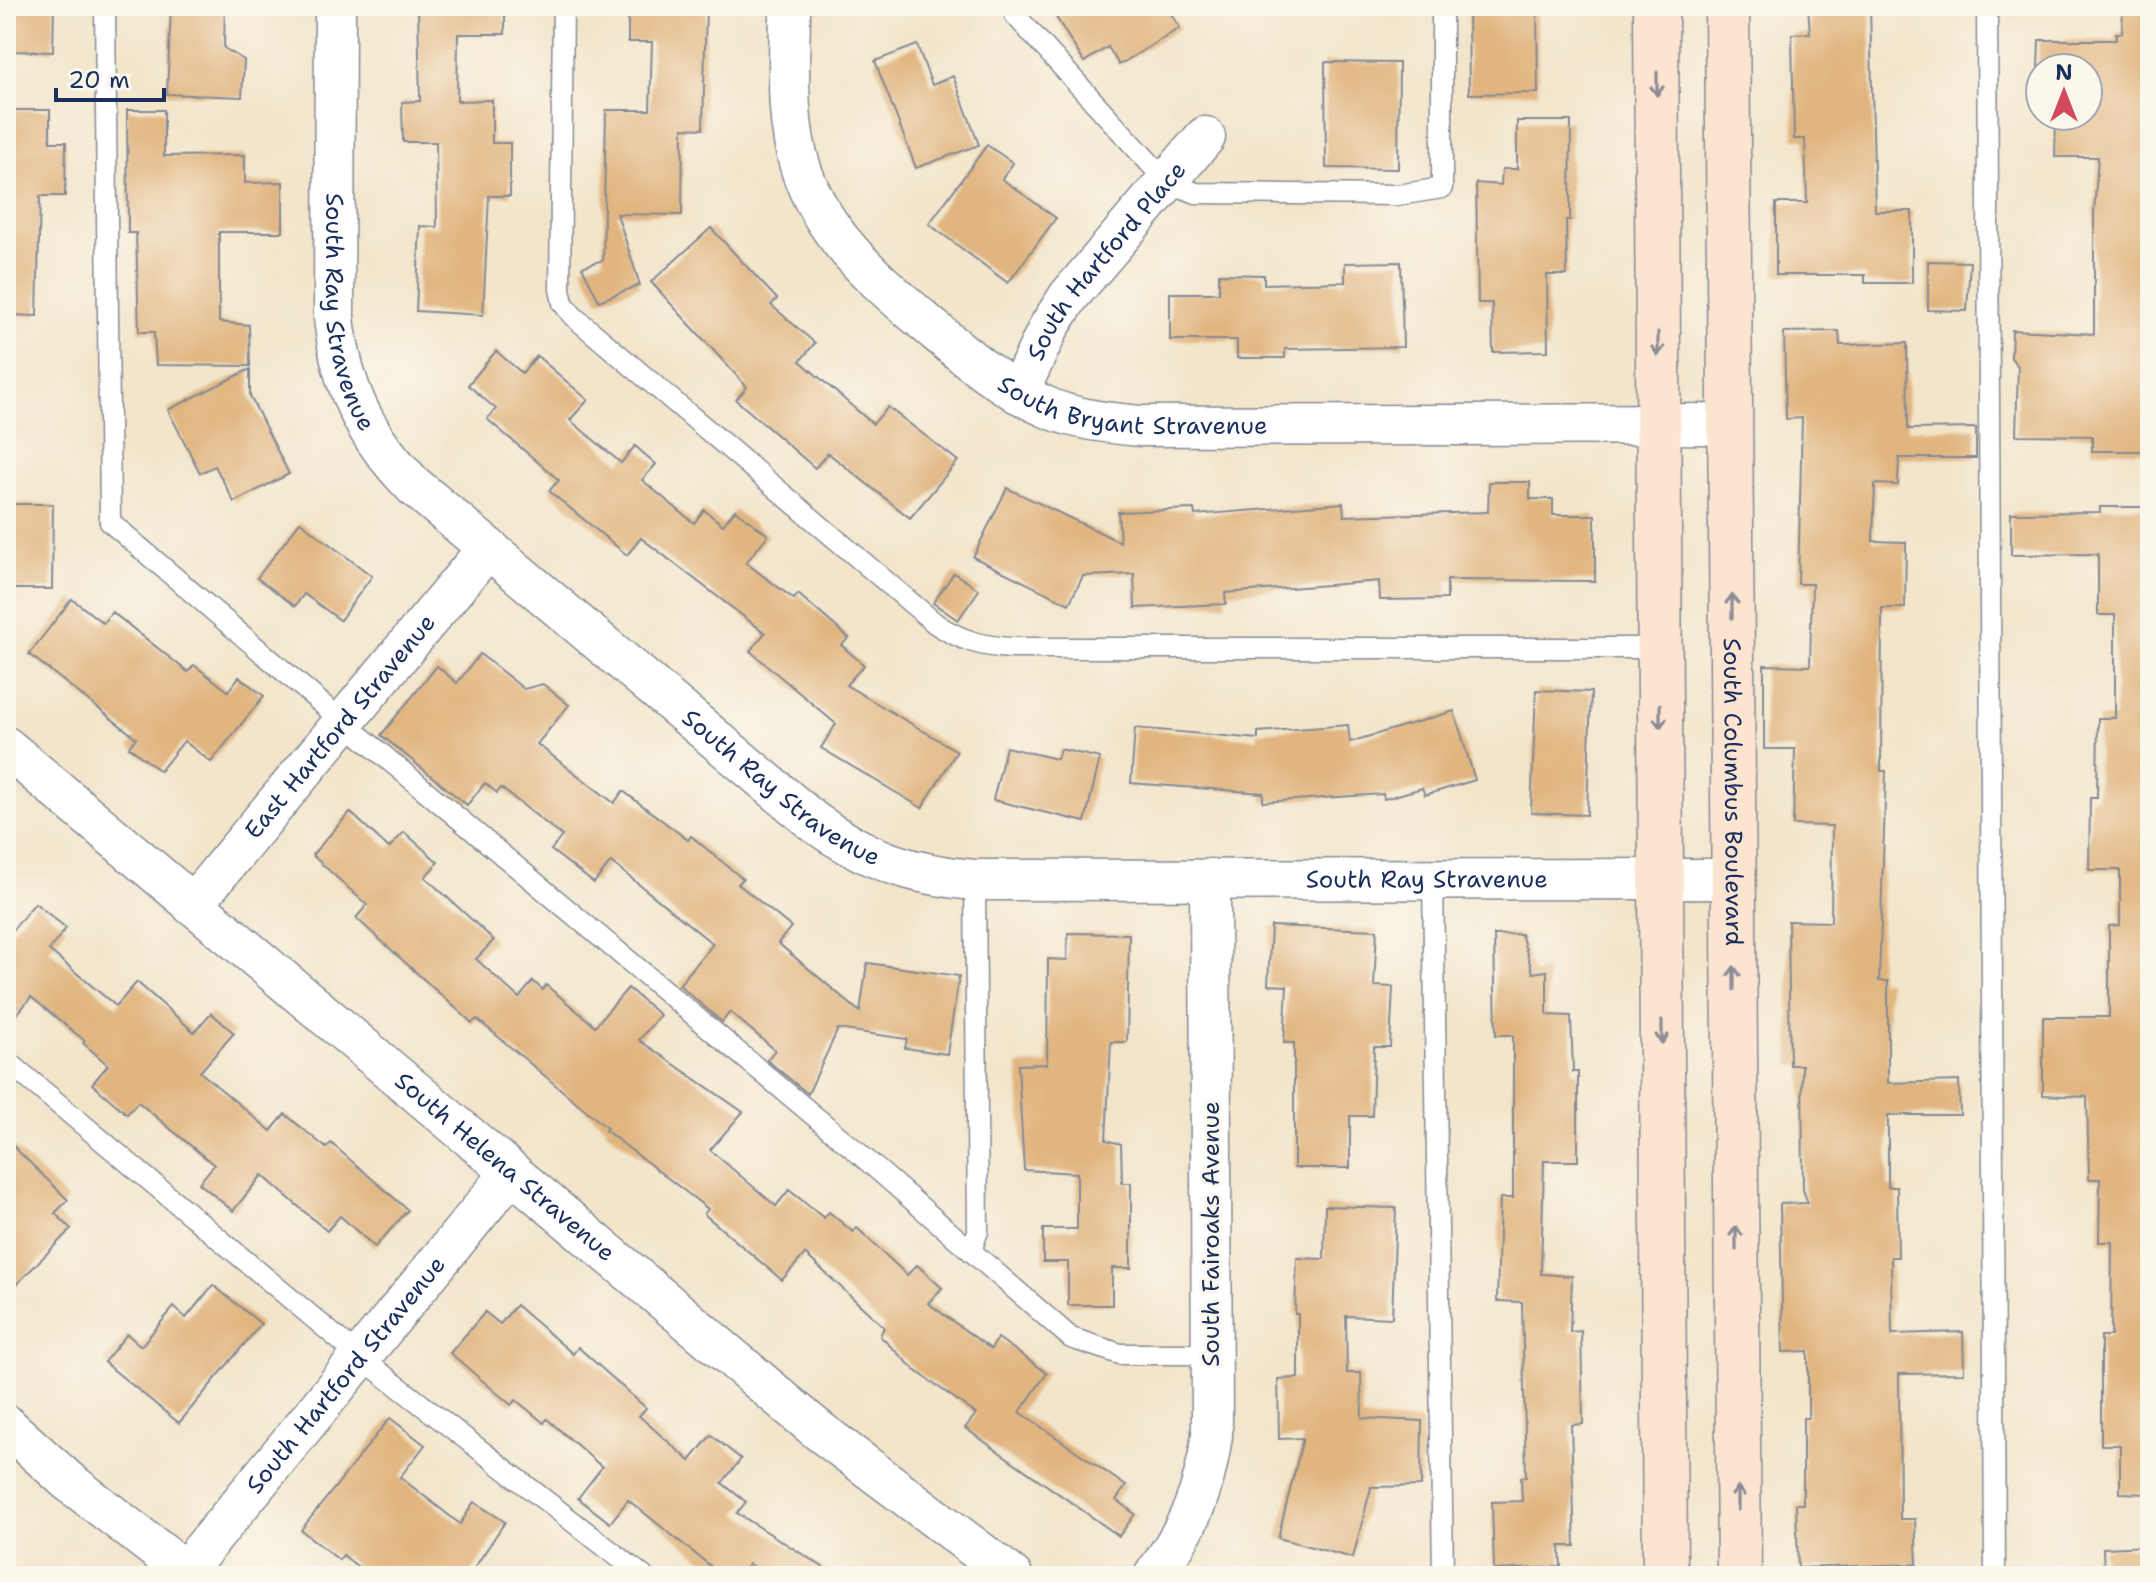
<svg xmlns="http://www.w3.org/2000/svg" width="2156" height="1582" viewBox="0 0 2156 1582" font-family="'Shantell Sans',sans-serif">
  <style>
    .building { fill: #e1b580 }
    .lines { fill: none; stroke-linecap: round; stroke-linejoin: round }
    .lane-casing { stroke: #868a94; stroke-width: 23 }
    .street-casing { stroke: #868a94; stroke-width: 43 }
    .secondary-casing { stroke: #868a94; stroke-width: 47 }
    .lane { stroke: #fff; stroke-width: 20 }
    .street { stroke: #fff; stroke-width: 40 }
    .secondary { stroke: #fce5d0; stroke-width: 44 }
    .oneway { stroke: #8c8a97 }
    .labels { text-anchor: middle; stroke-width: 6; stroke-linejoin: round; paint-order: stroke }
    .street-label { font-size: 24px; fill: #1b2f5e; stroke: #fbf7ec }
  </style>
  <rect width="100%" height="100%" fill="#fbf7ec"/>
  <filter id="ink" filterUnits="userSpaceOnUse"><feTurbulence type="fractalNoise" baseFrequency=".0125" numOctaves="2"/><feDisplacementMap in="SourceGraphic" scale="16" xChannelSelector="R" yChannelSelector="G"/><feConvolveMatrix kernelMatrix="1 2 1 2 8 2 1 2 1" color-interpolation-filters="sRGB"/></filter>
  <filter id="wash" filterUnits="userSpaceOnUse"><feTurbulence type="fractalNoise" baseFrequency=".006" numOctaves="4" result="noise"/><feDisplacementMap in="SourceGraphic" scale="32" xChannelSelector="R" yChannelSelector="G"/><feGaussianBlur stdDeviation="1.8" result="paint"/><feColorMatrix in="noise" values="0 0 0 0 0 0 0 0 0 0 0 0 0 0 0 0 0 1.4 0 .05"/><feComposite in="paint" operator="in"/></filter>
  <g filter="url(#wash)">
    <rect width="100%" height="100%" fill="#f2e5ca"/>
    <g id="blocks">
      <g class="building">
        <path d="M6,6H54L53,52L6,51Z"/>
        <path d="M171,6H225L224,48L244,60L242,97L167,94Z"/>
        <path d="M418,6H505V34H458L457,101L492,100V143H510V196H489L483,315L416,311L420,226L437,227L436,142H403L402,102L420,101Z"/>
        <path d="M628,6H706L703,129L683,128L682,215L617,214L640,285L599,301L582,267L603,260L606,110H650L652,42H628Z"/>
        <path d="M1049,6H1166L1180,28L1119,65L1108,47L1084,62Z"/>
        <path d="M1468,6H1537L1538,93L1469,94Z"/>
        <path d="M1808,6H1870L1875,211H1912V283H1865V275H1776V203H1807L1805,139H1794L1792,34L1810,33Z"/>
        <path d="M2123,6H2150V451H2092V436L2016,435L2018,366L2011,358L2012,330L2094,334V213L2098,157H2055L2056,116H2088V68H2038L2039,40H2116V33H2122Z"/>
        <path d="M917,45L932,85L953,76L979,145L916,168L875,61Z"/>
        <path d="M1325,62L1399,63L1398,169L1326,168Z"/>
        <path d="M6,110H50V142H66L65,196H40L37,316L6,315Z"/>
        <path d="M127,110H164V156L245,155V183L283,182V232H219V322L249,325L250,366L156,365L154,332H139L136,233H128Z"/>
        <path d="M1517,121H1571L1570,220H1566L1567,275H1547L1548,351L1493,352L1492,303H1478L1476,183L1501,185L1502,169H1517Z"/>
        <path d="M987,145L1013,163L1002,179L1056,218L1008,283L929,224Z"/>
        <path d="M711,228L777,299L771,305L815,343L800,361L873,424L888,407L958,461L910,518L828,453L815,468L736,400L747,387L651,282Z"/>
        <path d="M1928,261L1970,262L1967,311L1928,310Z"/>
        <path d="M1401,262L1403,347L1285,349V358H1237V340H1170V293H1219V274L1264,275V284L1345,282V263Z"/>
        <path d="M1839,331L1840,345L1907,343L1908,429L1976,428V458H1899L1898,485L1875,484L1873,541L1906,542L1905,608H1882L1881,771H1886L1879,981H1888V1083L1959,1081L1960,1115H1888V1187H1897L1898,1257H1891L1892,1334L1963,1332L1964,1373L1899,1374L1900,1519H1915L1917,1564L1798,1568L1796,1504H1803V1418H1808V1351L1783,1352L1780,1204L1808,1203L1803,1190L1802,1065H1790L1788,921L1831,922L1832,826L1793,825L1795,749H1764V665L1810,666L1812,584H1798L1802,418L1786,419L1784,332Z"/>
        <path d="M496,351L522,373L537,356L588,400L570,420L621,463L635,446L656,464L642,480L694,523L704,510L723,525L735,510L768,535L746,563L794,599L798,594L849,638L841,645L864,665L846,685L957,751L922,808L821,748L836,724L750,651L765,633L641,538L627,555L549,491L559,480L487,419L496,409L468,385Z"/>
        <path d="M250,369V396L289,474L234,502L215,466L200,473L168,410Z"/>
        <path d="M1489,482H1530V499H1553V515H1595V581L1447,580V599L1380,600L1379,581L1225,593L1226,604L1135,608L1134,574L1083,576L1069,604L973,557L1007,488L1120,542L1118,512L1194,509L1195,515L1343,503L1344,516L1488,512Z"/>
        <path d="M6,504H53L52,589H6Z"/>
        <path d="M2100,507H2150V1494L2120,1493V1445H2101V1336H2111L2112,1242H2099L2100,1179H2089L2087,1097L2043,1095V1017H2109V926L2120,925V870H2089L2090,798H2097L2098,718H2115V615H2098V554L2011,555V513L2100,512Z"/>
        <path d="M300,522L372,576L340,620L304,594L295,606L257,578Z"/>
        <path d="M954,573L979,590L958,620L933,603Z"/>
        <path d="M72,599L103,623L112,612L188,672L194,665L228,691L239,677L264,696L211,762L184,741L160,771L129,747L136,738L29,654Z"/>
        <path d="M480,654L524,689L543,684L569,705L537,744L614,803L623,791L688,840L691,836L743,879L738,884L791,927L778,943L860,1012L867,963L959,976L947,1054L905,1048L907,1039L838,1029L808,1094L767,1060L775,1050L730,1012L722,1022L679,985L713,944L611,862L594,883L551,850L562,836L501,788L497,793L485,783L467,805L381,735L437,666L457,683Z"/>
        <path d="M1536,690L1591,692L1587,815L1531,813Z"/>
        <path d="M1454,711L1475,780L1425,795L1422,788L1384,799L1383,794L1263,802V793L1131,783L1135,728L1258,739V732L1348,725L1350,742Z"/>
        <path d="M1006,747L1057,759L1060,749L1100,758L1085,822L993,800Z"/>
        <path d="M350,812L389,848L404,832L438,862L425,877L494,940L476,959L519,998L533,981L543,990L546,985L595,1026L628,988L660,1015L639,1040L743,1112L710,1150L776,1206L789,1190L824,1218L829,1212L853,1232L857,1228L907,1275L917,1265L942,1288L928,1303L991,1349L998,1338L1047,1373L1020,1412L1126,1486L1116,1500L1135,1514L1119,1536L965,1428L976,1414L915,1370L880,1336L884,1327L805,1254L782,1280L704,1214L708,1209L605,1130L607,1128L477,1019L472,1023L356,918L367,905L312,855Z"/>
        <path d="M35,903L66,928L49,950L116,1006L137,982L194,1032L211,1013L234,1033L200,1072L271,1131L285,1114L326,1148L331,1143L408,1210L375,1247L340,1216L327,1231L262,1175L233,1211L199,1183L214,1165L138,1102L127,1114L92,1084L108,1065L83,1043L85,1041L31,997L6,1028V938Z"/>
        <path d="M1271,926L1377,930L1374,986L1393,987L1390,1047H1374L1372,1116H1350V1168H1294V1043H1284L1287,986L1268,985Z"/>
        <path d="M1068,933L1129,934L1127,1042H1111L1106,1140L1121,1144L1122,1183H1131V1268H1112V1305H1068V1262H1043V1229H1077V1173L1024,1170L1018,1065L1047,1064L1048,959L1067,960Z"/>
        <path d="M1521,934L1533,973L1547,971V1015L1571,1016L1573,1072H1578V1161H1544L1541,1274L1572,1276L1570,1332L1581,1331L1583,1424L1571,1425L1575,1546H1560L1561,1567L1494,1570L1492,1502L1522,1501L1521,1477H1526L1522,1302L1497,1301L1500,1198H1513V1035H1496L1494,935Z"/>
        <path d="M6,1139L68,1200L55,1213L71,1229L6,1295Z"/>
        <path d="M1325,1206L1396,1208L1392,1318L1346,1316L1347,1373H1361L1362,1418L1422,1421L1421,1486L1371,1487L1353,1558L1278,1538L1303,1438L1279,1439L1278,1379L1298,1378V1314H1295L1297,1258L1324,1259Z"/>
        <path d="M213,1285L261,1324L179,1423L104,1362L127,1334L141,1346L174,1307L186,1318Z"/>
        <path d="M516,1305L573,1354L578,1347L646,1408L639,1416L690,1461L711,1435L741,1459L722,1483L746,1502L737,1513L837,1576H766L749,1564L739,1576H723L628,1500L610,1523L578,1498L602,1467L547,1419L544,1423L516,1400L511,1405L450,1353L485,1312L500,1324Z"/>
        <path d="M390,1418L425,1445L400,1477L460,1524L474,1502L505,1522L469,1576H369L343,1555L339,1560L301,1530Z"/>
        <path d="M2150,1546V1576H2104L2103,1548Z"/>
      </g>
    </g>
  </g>
  <g filter="url(#ink)">
    <use href="#blocks" fill-opacity="0" stroke="#868a94" stroke-width="2"/>
    <g class="lines">
      <g class="lane-casing">
        <g id="lane">
          <path d="M105,6L110,522L335,715L855,1150L1071,1338L1120,1354H1212"/>
          <path d="M563,6L560,289L563,303L573,316L936,624C960,640 983,647 1012,648H1659"/>
          <path d="M1015,6V15L1166,181L1196,193L1398,195L1442,188V6"/>
          <path d="M1987,6L1995,1576"/>
          <path d="M1433,879L1443,1576"/>
          <path d="M6,1060L360,1357L643,1576"/>
          <path d="M971,1251L978,1231L975,880"/>
        </g>
      </g>
      <g class="street-casing">
        <g id="street">
          <path id="s1" d="M335,6L334,318C342,389 364,435 414,486L814,822C865,859 912,875 975,880L1734,879"/>
          <path id="s2" d="M790,6C790,59 784,118 801,169C823,236 874,278 926,323C965,356 1003,389 1051,409C1079,420 1110,423 1140,426L1730,424"/>
          <path id="s3" d="M1018,393L1049,327L1069,296L1205,137"/>
          <path id="s4" d="M6,747L818,1430L1012,1576"/>
          <path id="s5" d="M192,905L488,548"/>
          <path d="M6,1425L68,1481L191,1576"/>
          <path id="s6" d="M181,1576L511,1173"/>
          <path d="M1154,1576C1189,1527 1204,1494 1212,1435L1210,879"/>
        </g>
      </g>
      <g class="secondary-casing">
        <g id="secondary">
          <path d="M1656,6L1665,1576"/>
          <path id="s7" d="M1727,6L1739,1576"/>
        </g>
      </g>
      <use href="#lane" class="lane"/>
      <use href="#street" class="street"/>
      <use href="#secondary" class="secondary"/>
    </g>
    <defs><path id="oneway-shaft" d="M-6 0H5M1.5-3L5.5 0L1.5 3" fill="none" stroke-width="1.6" stroke-linecap="round" stroke-linejoin="round" transform="scale(2)"/></defs>
    <g class="oneway">
      <use href="#oneway-shaft" transform="translate(1657 84) rotate(90)"/>
      <use href="#oneway-shaft" transform="translate(1658 344) rotate(90)"/>
      <use href="#oneway-shaft" transform="translate(1732 606) rotate(-90)"/>
      <use href="#oneway-shaft" transform="translate(1660 716) rotate(90)"/>
      <use href="#oneway-shaft" transform="translate(1734 978) rotate(-90)"/>
      <use href="#oneway-shaft" transform="translate(1662 1032) rotate(90)"/>
      <use href="#oneway-shaft" transform="translate(1736 1238) rotate(-90)"/>
      <use href="#oneway-shaft" transform="translate(1738 1498) rotate(-90)"/>
    </g>
  </g>
  <g class="labels">
    <g class="street-label">
      <text dy="8" stroke="none"><textPath href="#s3" startOffset="160">South Hartford Place</textPath></text>
      <text dy="8" stroke="none"><textPath href="#s1" startOffset="308">South Ray Stravenue</textPath></text>
      <text dy="8" stroke="none"><textPath href="#s2" startOffset="598">South Bryant Stravenue</textPath></text>
      <text dy="8" stroke="none"><textPath href="#s5" startOffset="232">East Hartford Stravenue</textPath></text>
      <text dy="8" stroke="none"><textPath href="#s1" startOffset="978">South Ray Stravenue</textPath></text>
      <text dy="8" stroke="none"><textPath href="#s7" startOffset="786">South Columbus Boulevard</textPath></text>
      <text dy="8" stroke="none"><textPath href="#s1" startOffset="1650">South Ray Stravenue</textPath></text>
      <text dy="8" stroke="none"><textPath href="#s4" startOffset="652">South Helena Stravenue</textPath></text>
      <text transform="translate(1211 1234) rotate(-90)" y="8">South Fairoaks Avenue</text>
      <text dy="8" stroke="none"><textPath href="#s6" startOffset="260">South Hartford Stravenue</textPath></text>
    </g>
  </g>
  <rect width="2156" height="1582" fill="none" stroke="#fbf7ec" stroke-width="32"/>
  <g transform="translate(2064 92)"><circle r="38" fill="#fbf7ec" stroke="#a1a7b3" stroke-width="2"/>
  <path d="M0-6L14 30L0 20L-14 30Z" fill="#d1495b"/>
  <text y="-12" font-size="22" font-weight="bold" text-anchor="middle" fill="#1b2f5e">N</text>
  </g>
  <path d="M56 88v12h108v-12" fill="none" stroke="#1b2f5e" stroke-width="4"/>
  <text x="68" y="88" font-size="24" fill="#1b2f5e" stroke="#fbf7ec" stroke-width="6" paint-order="stroke">20 m</text>
</svg>
